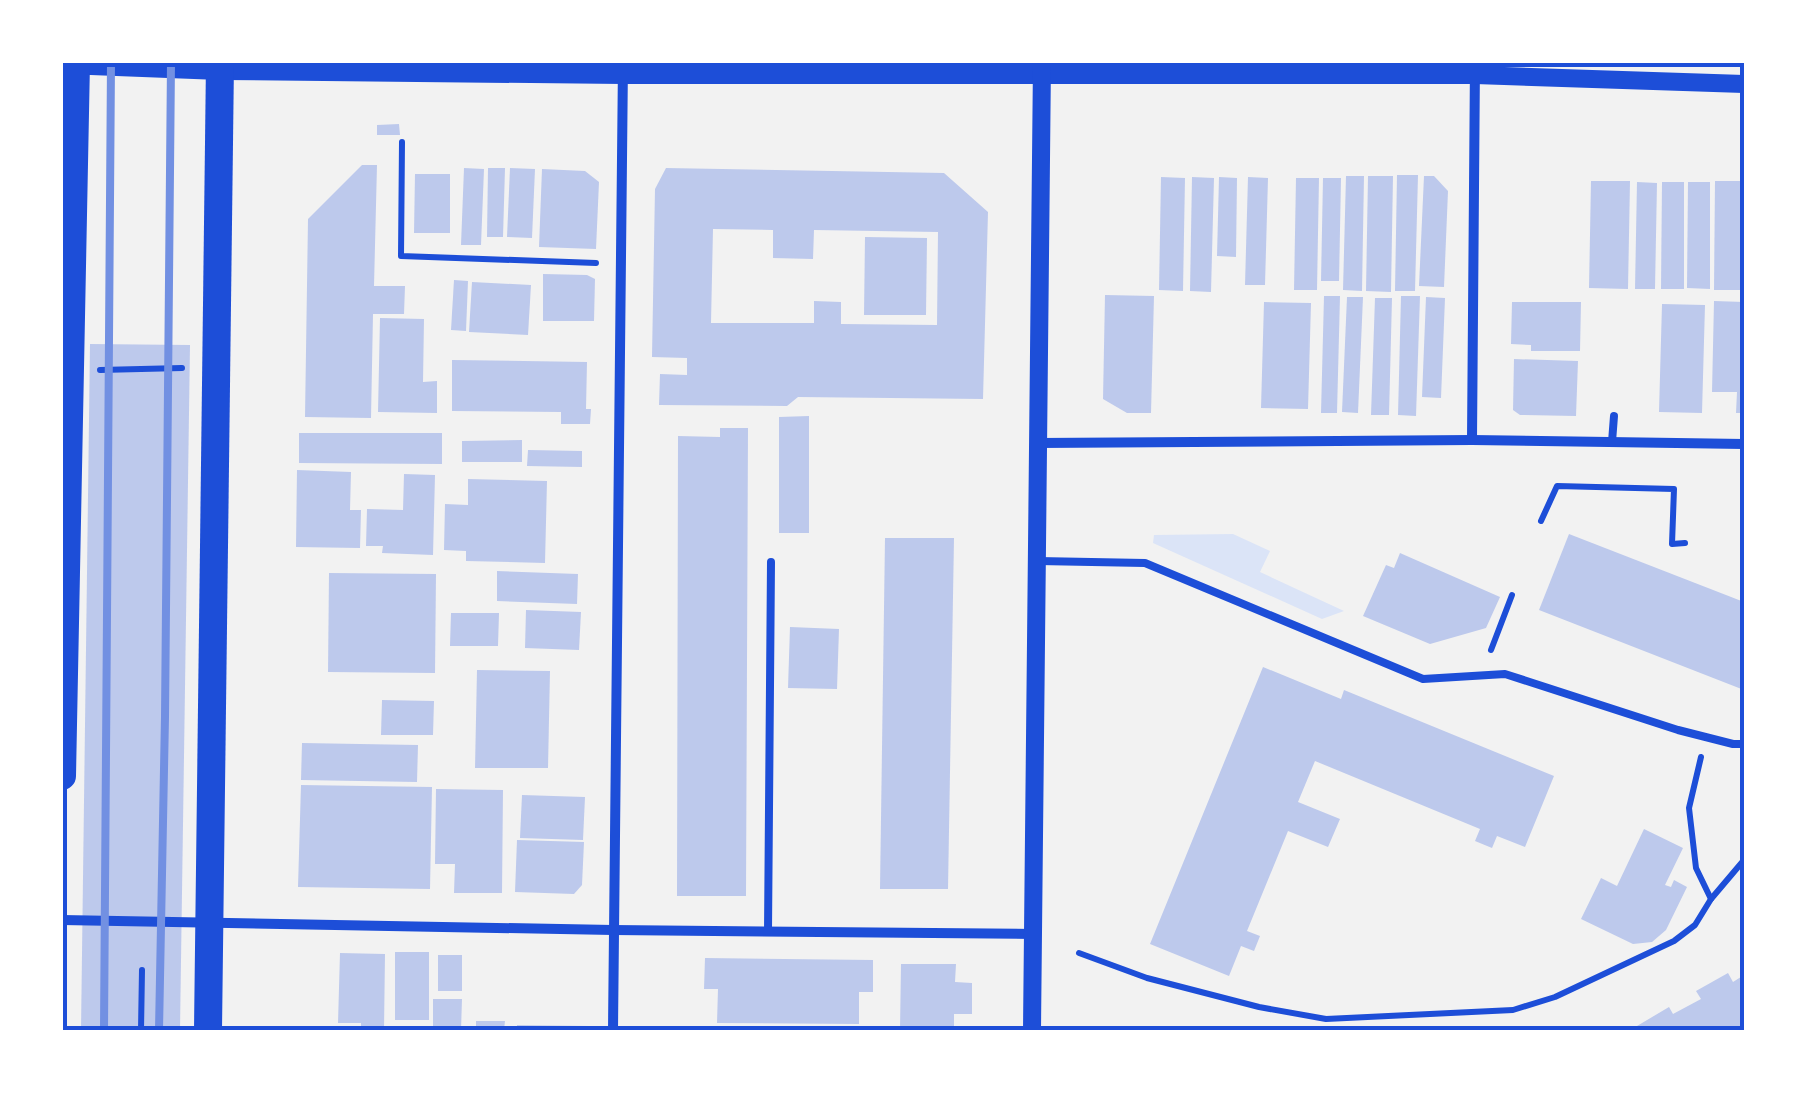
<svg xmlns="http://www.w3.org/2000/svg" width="1807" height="1093" viewBox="0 0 1807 1093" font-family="Literata,serif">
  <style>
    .green { fill: #dbe4f7 }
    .building { fill: #bdc9ec; fill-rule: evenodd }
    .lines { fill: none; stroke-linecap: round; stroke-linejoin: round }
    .path { stroke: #1d4ed8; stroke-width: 6 }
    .service { stroke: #1d4ed8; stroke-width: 8 }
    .minor { stroke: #1d4ed8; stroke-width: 10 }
    .tertiary { stroke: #1d4ed8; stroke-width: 18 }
    .trunk { stroke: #1d4ed8; stroke-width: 28 }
    .rail { stroke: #7290e2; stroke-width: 8 }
    .neatline { fill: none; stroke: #1d4ed8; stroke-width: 4 }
  </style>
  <rect width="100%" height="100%" fill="#f2f2f2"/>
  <path class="green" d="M1233,534L1270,551L1260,572L1344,611L1322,619L1153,543L1154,535Z"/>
  <g class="building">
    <path d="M399,124L400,135H377V125Z"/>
    <path d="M362,165H377L374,286H405L404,314H373L371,418L305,417L308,219Z"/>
    <path d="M464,168L484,169L481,245H461Z"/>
    <path d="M488,168H505L503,237H487Z"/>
    <path d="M510,168L535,169L532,238L507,237Z"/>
    <path d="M666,168L944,173L988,212L983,399L798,397L787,406L659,405L660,374L687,375V358L652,357L655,189ZM713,229L773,230V258L813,259L814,230L938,232L937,325L841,324V302L814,301V323H711Z"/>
    <path d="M542,169L585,171L599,182L596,249L539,247Z"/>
    <path d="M415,174H450V233H414Z"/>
    <path d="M1397,175H1418L1415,291H1395Z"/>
    <path d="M1346,176H1364L1362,291L1343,290Z"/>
    <path d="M1368,176H1393L1391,292L1366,291Z"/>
    <path d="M1424,176H1434L1448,191L1444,287L1419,286Z"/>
    <path d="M1161,177L1185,178L1183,291L1159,290Z"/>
    <path d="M1192,177L1214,178L1211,292L1190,291Z"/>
    <path d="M1219,177L1237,178L1236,257L1217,256Z"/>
    <path d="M1248,177L1268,178L1265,285H1245Z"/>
    <path d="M1296,178H1319L1317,290H1294Z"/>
    <path d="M1323,178H1341L1339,281H1321Z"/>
    <path d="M1591,181H1630L1628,289L1589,288Z"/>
    <path d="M1715,181H1744V290H1714Z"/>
    <path d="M1637,182L1657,183L1655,289H1635Z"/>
    <path d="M1662,182H1684V289H1661Z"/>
    <path d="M1688,182H1710V289L1687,288Z"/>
    <path d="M865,237L927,238L926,315H864Z"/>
    <path d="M543,274L587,275L595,279L594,321H543Z"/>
    <path d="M454,280L468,281L466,331L451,330Z"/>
    <path d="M472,282L531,285L528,335L469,332Z"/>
    <path d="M1105,295L1154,296L1151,413H1127L1103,399Z"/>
    <path d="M1324,296H1340L1337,413H1321Z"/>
    <path d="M1401,296H1420L1416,416L1398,415Z"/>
    <path d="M1347,297H1363L1358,413L1342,412Z"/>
    <path d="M1426,297L1445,298L1441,398L1422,397Z"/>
    <path d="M1375,298H1392L1389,415H1371Z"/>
    <path d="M1714,301L1744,302V413H1736L1737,392H1712Z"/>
    <path d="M1264,302L1311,303L1308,409L1261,408Z"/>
    <path d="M1512,302H1581L1580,351H1531V345L1511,344Z"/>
    <path d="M1662,304L1705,305L1702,413L1659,412Z"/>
    <path d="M380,318L424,319L423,382L437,381V413L378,412Z"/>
    <path d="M90,344L190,345L180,1030H81Z"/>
    <path d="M1514,359L1578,361L1576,416L1520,415L1513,410Z"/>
    <path d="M452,360L587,362L586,409H591L590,424H561V412L452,411Z"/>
    <path d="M809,416V533H779V417Z"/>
    <path d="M720,428H748L746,896H677L678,436L720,437Z"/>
    <path d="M299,433H442V464L299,463Z"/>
    <path d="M522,440V462H462V441Z"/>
    <path d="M528,450L582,451V467L527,466Z"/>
    <path d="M297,470L351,472L350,510H361L360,548L296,547Z"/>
    <path d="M404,474L435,475L433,555L382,553L383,546H366L367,509L403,510Z"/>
    <path d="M468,479L547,481L545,563L466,561V551L444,550L445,504L468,505Z"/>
    <path d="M1569,534L1744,602V690L1539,610Z"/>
    <path d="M885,538H954L948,889H880Z"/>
    <path d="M1400,553L1500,597L1486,628L1430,644L1363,616L1386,565L1394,568Z"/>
    <path d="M497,571L578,574L577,604L497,601Z"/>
    <path d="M329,573L436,574L435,673L328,672Z"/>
    <path d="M526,610L581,612L579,650L525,648Z"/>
    <path d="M451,613H499L498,646H450Z"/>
    <path d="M790,627L839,629L837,689L788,688Z"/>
    <path d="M1263,667L1341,699L1344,690L1554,776L1525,847L1497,836L1492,848L1475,841L1480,829L1315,761L1298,802L1340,819L1328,847L1288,831L1247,931L1260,936L1254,951L1241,946L1229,976L1150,944Z"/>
    <path d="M477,670L550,671L548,768H475Z"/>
    <path d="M382,700L434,701L433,735H381Z"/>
    <path d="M302,743L418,745L417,782L301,780Z"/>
    <path d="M301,785L432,787L430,889L298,887Z"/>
    <path d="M436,789L503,790L502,893H454L455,864H435Z"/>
    <path d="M522,795L585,797L583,840L520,838Z"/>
    <path d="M1644,829L1683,848L1665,885L1671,887L1674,880L1687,887L1666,930L1652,942L1633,944L1581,919L1601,878L1617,886Z"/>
    <path d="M517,840L584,842L582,885L574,894L515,892Z"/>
    <rect x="395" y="952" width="34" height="68"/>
    <path d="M340,953L385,954L384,1030H361V1023H338Z"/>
    <rect x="438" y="955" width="24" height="36"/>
    <path d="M705,958L873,960V992H859V1024L717,1023L718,989H704Z"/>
    <path d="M901,964H956L955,982L972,983V1014H954V1030H900Z"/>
    <path d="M1728,973L1733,982L1744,975V1030H1639L1637,1026L1669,1007L1673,1014L1701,999L1696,991Z"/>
    <path d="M433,999H462L461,1030H433Z"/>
    <path d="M476,1021H505L504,1030H476Z"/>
    <path d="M517,1025L589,1026V1030H517Z"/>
  </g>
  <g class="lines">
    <g class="path">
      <path d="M402,142L401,256L596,263"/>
      <path d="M100,370L182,368"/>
      <path d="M1541,521L1557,486L1674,489L1672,544L1685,543"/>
      <path d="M1491,650L1512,595"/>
      <path d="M1701,757L1689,808L1696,868L1711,899"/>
      <path d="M1079,953L1147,978L1259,1007L1326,1019L1513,1010L1555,997L1674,941L1695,925L1711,899L1744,860"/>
      <path d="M141,1030L142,970"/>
    </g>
    <g class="service">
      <path d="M1612,442L1614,416"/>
      <path d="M1038,561L1145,563L1423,679L1505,674L1678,730L1733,744H1744"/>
      <path d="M768,932L771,562"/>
    </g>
    <g class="minor">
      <path d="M1472,440L1475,62"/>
      <path d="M1038,443L1472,440L1744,444"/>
      <path d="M62,920L613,930L1033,934"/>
      <path d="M613,1030L623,62"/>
    </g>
    <g class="tertiary">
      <path d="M65,65L220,71L623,75H1475L1744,84"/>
      <path d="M1032,1030L1042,62"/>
    </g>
    <g class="trunk">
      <path d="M62,776L76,62"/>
      <path d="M208,1030L220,62"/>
    </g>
    <g class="rail">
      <path d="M104,1030L111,62"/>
      <path d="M159,1030L165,717L171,62"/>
    </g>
  </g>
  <rect width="1807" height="1093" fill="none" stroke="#ffffff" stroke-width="130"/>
  <rect x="65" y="65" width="1677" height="963" class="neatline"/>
</svg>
